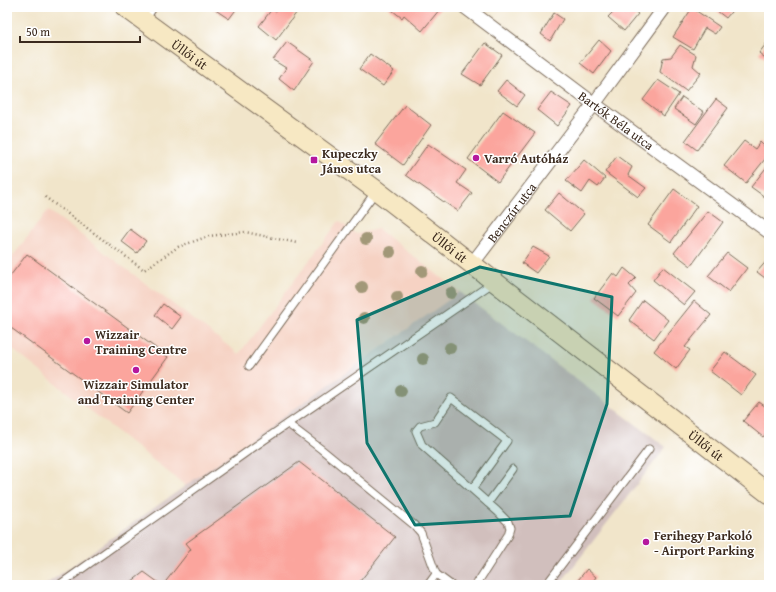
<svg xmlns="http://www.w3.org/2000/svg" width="776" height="592" viewBox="0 0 776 592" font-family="'Gentium Book Plus',serif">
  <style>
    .built { fill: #f6d2c3 }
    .industrial { fill: #d1bfbd }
    .building { fill: #fba59d }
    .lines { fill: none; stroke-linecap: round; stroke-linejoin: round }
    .service-casing { stroke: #7b6b5a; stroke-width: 9 }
    .minor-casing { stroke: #7b6b5a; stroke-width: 15 }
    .secondary-casing { stroke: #7b6b5a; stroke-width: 21 }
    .path { stroke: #7b6b5a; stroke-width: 2.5; stroke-dasharray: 1 3; stroke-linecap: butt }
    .service { stroke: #fff; stroke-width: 7 }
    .minor { stroke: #fff; stroke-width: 13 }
    .secondary { stroke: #f7e8c3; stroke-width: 19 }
    .tree { fill: #a29878 }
    .marked { fill: #0f766e; fill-opacity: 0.2; stroke: #0f766e; stroke-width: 3; stroke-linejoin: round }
    .poi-dot { fill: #b5179e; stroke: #fff; stroke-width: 1.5 }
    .labels { text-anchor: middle; stroke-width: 3; stroke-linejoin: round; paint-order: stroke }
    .street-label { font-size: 13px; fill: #3b2a1e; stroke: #fff }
    .poi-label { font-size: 13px; font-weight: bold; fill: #3b2a1e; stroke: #fff; text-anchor: start }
  </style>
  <rect width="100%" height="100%" fill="#fff"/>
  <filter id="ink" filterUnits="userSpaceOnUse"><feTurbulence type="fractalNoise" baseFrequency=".025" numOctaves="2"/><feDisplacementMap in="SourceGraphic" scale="8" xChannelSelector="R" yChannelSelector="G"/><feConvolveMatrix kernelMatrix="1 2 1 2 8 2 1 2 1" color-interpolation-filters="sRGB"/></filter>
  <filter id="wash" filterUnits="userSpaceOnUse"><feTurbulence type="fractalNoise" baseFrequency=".012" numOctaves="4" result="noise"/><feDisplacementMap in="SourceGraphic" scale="16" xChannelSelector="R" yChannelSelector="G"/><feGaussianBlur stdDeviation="0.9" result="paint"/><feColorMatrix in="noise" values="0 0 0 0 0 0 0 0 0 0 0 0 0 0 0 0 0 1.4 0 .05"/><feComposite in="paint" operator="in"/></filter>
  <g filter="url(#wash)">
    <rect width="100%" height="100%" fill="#f1e5ca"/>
    <path class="built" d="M48,210L239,354L339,221L356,234L378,229L460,292L186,486L7,345V264Z"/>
    <path class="industrial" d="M460,292L666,447L559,585H45Z"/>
    <g id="blocks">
      <g class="building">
        <path d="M211,7H238L229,19Z"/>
        <path d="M279,7H289L297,12L276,40L259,26L272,9L276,12Z"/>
        <path d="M388,7H438L440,9L422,31L404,15L402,18Z"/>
        <path d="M618,7H630L638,14L624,31L608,17Z"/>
        <path d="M712,7H735L726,18Z"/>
        <path d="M692,8L720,27L715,34L705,28L693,49L673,37Z"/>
        <path d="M554,13L563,19L550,41L541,34Z"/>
        <path d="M599,40L611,51L594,74L580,63Z"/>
        <path d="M769,40V61L759,53Z"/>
        <path d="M287,42L314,61L294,91L279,79L286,68L273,60Z"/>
        <path d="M485,43L502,55L480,85L462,74Z"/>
        <path d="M680,45L696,55L693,66L701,73L686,91L660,72L663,58L671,57Z"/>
        <path d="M370,54L394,71L383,86L359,69Z"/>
        <path d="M506,80L525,95L517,106L497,91Z"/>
        <path d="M658,80L679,94L664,116L643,100Z"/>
        <path d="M551,92L572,106L557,126L537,110Z"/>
        <path d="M682,97L704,112L696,124L674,109Z"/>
        <path d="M716,99L728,108L697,150L685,141Z"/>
        <path d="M405,105L431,125L403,165L375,144Z"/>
        <path d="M503,111L535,133L498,182L468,159Z"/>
        <path d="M744,141L755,149L760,142L769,151V154L746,183L724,166Z"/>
        <path d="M428,144L466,170L457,183L472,193L458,211L444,202L406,175Z"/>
        <path d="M617,156L632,167L628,175L646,188L638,197L605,172Z"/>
        <path d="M584,160L605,178L598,187L590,181L582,193L566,181Z"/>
        <path d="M769,164V200L751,187Z"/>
        <path d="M674,189L697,206L671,242L648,225Z"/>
        <path d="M559,193L584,214L570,231L545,210Z"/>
        <path d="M708,211L723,222L691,266L674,253Z"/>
        <path d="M130,229L146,241L137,253L121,241Z"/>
        <path d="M533,247L549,256L536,273L522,263Z"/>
        <path d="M727,253L747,268L729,292L708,276Z"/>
        <path d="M27,254L168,357L127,413L7,325V280Z"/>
        <path d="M769,258V281L757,272Z"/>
        <path d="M663,267L695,292L684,305L653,280Z"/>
        <path d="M624,268L636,278L629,285L636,293L618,316L594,298L613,273L618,277Z"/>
        <path d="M643,300L668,320L654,339L629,320Z"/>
        <path d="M694,301L711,315L685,347L690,350L676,369L654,351Z"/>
        <path d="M163,304L181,317L172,329L155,315Z"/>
        <path d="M725,352L756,375L741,395L710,371Z"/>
        <path d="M759,402L769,409V430L763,437L743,421Z"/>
        <path d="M299,462L395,537L357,585H163L191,549L186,543Z"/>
        <path d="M587,569L596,577L590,585H574Z"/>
        <path d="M144,572L162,585H127Z"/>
      </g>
    </g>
  </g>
  <g filter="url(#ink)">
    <use href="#blocks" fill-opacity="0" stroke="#7b6b5a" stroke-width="1"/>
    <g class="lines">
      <g class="service-casing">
        <g id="service">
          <path d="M249,366L376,191"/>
          <path d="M288,424L321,449L414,525L421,533L436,574L428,585"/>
          <path d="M472,489L507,441L451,398L435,422L420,426L416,431L422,445L497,511L508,522L510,528L508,535L476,585"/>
          <path d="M488,503L513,469"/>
          <path d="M436,574L451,585"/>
          <path d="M59,585L251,449L494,282"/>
          <path d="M546,585L649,449"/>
        </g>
      </g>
      <g class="minor-casing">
        <g id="minor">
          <path id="s1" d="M465,7L594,104L769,232"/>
          <path d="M142,19L150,7"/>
          <path id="s2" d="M472,264L594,104L665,7"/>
        </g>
      </g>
      <g class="secondary-casing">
        <g id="secondary">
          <path id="s3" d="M125,7L376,190L769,494"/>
        </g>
      </g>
      <path class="path" d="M45,197L144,270L178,247L209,236L245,232L297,243"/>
      <use href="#service" class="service"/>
      <use href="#minor" class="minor"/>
      <use href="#secondary" class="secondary"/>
    </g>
    <g class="tree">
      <circle cx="366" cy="239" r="6"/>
      <circle cx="390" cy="252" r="6"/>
      <circle cx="422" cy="271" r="6"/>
      <circle cx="362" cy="287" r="6"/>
      <circle cx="451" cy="293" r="6"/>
      <circle cx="397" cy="297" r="6"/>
      <circle cx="364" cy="318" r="6"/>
      <circle cx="450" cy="348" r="6"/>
      <circle cx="423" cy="359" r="6"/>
      <circle cx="401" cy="391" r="6"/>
    </g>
  </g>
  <path class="marked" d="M480,267L612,297L607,404L570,516L415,525L367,443L357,320Z"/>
  <g class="poi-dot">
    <circle cx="476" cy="158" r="4"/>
    <rect x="310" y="156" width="8" height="8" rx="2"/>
    <circle cx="87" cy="341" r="4"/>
    <circle cx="136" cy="370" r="4"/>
    <circle cx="646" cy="542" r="4"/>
  </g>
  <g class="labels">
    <g class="street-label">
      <text dy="5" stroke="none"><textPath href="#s3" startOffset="80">Üllői út</textPath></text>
      <text dy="5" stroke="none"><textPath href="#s1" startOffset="189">Bartók Béla utca</textPath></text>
      <text dy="5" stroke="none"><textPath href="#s2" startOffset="65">Benczúr utca</textPath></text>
      <text dy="5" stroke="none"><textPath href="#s3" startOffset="404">Üllői út</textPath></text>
      <text dy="5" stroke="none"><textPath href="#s3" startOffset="728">Üllői út</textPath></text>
    </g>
    <g class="poi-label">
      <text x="322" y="158">Kupeczky<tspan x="322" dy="15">János utca</tspan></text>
      <text x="484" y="163">Varró Autóház</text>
      <text x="95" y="339">Wizzair<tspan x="95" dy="15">Training Centre</tspan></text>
      <text x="136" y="389" text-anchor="middle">Wizzair Simulator<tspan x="136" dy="15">and Training Center</tspan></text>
      <text x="654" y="540">Ferihegy Parkoló<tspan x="654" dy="15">- Airport Parking</tspan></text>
    </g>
  </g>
  <rect width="776" height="592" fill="none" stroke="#fff" stroke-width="24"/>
  <path d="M20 36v6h120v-6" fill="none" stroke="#3b2a1e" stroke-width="2"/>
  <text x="26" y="36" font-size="12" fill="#3b2a1e" stroke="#ffffff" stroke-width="3" paint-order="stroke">50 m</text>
</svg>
